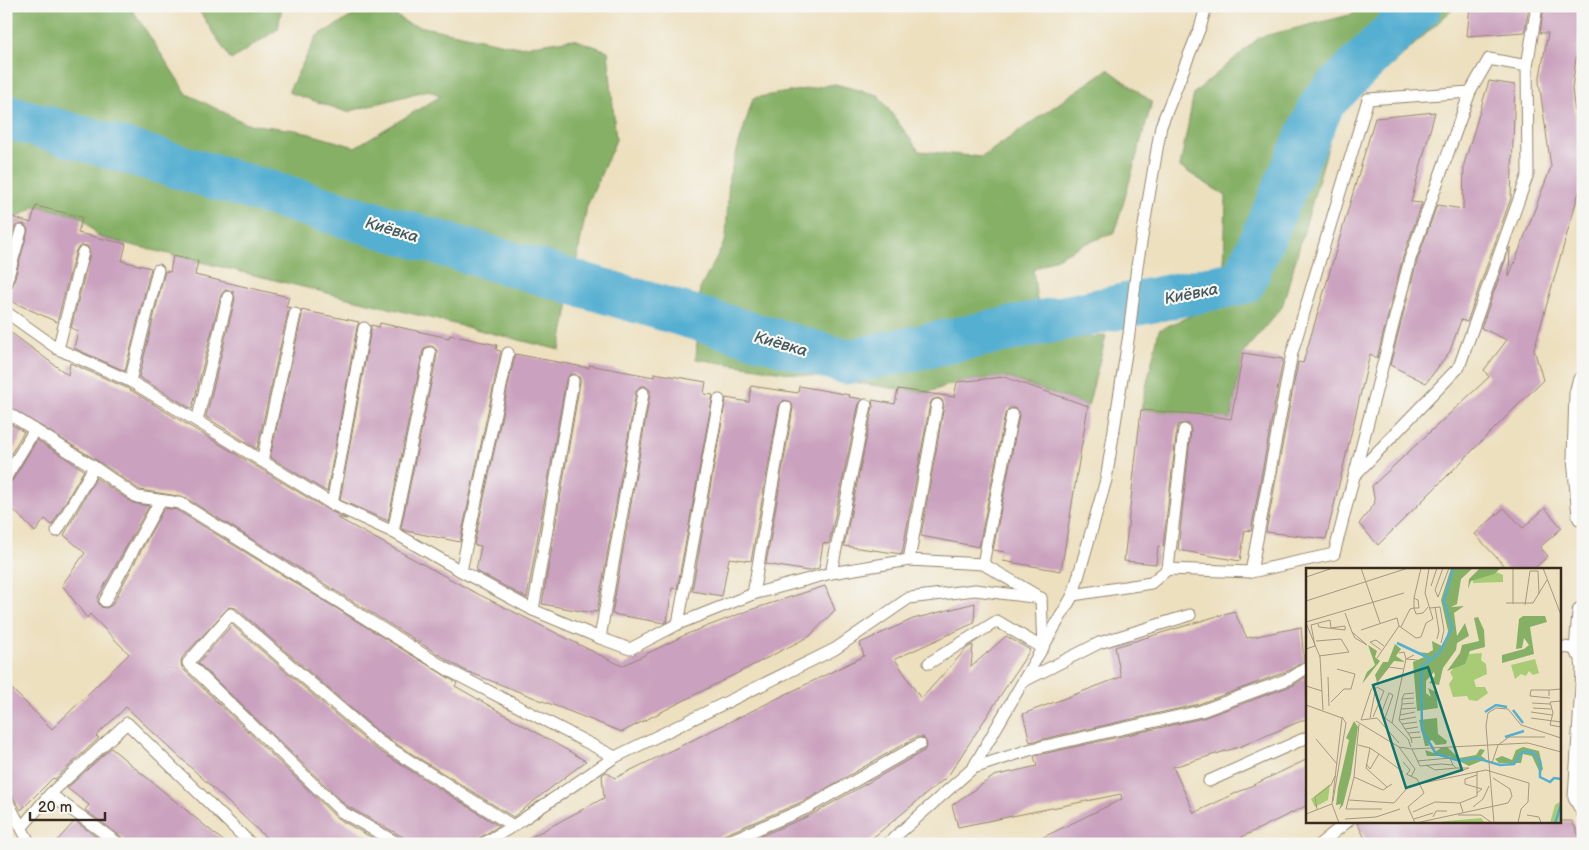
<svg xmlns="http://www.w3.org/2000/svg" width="1589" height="850" viewBox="0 0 1589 850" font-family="'Balsamiq Sans',sans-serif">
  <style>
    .forest { fill: #86b066; stroke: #606d42 }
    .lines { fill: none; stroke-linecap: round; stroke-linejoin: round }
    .river { stroke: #54afd1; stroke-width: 45 }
    .building { fill: #caa1be }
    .lane-casing { stroke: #94856e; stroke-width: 13 }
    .street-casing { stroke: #94856e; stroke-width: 23 }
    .lane { stroke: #fff; stroke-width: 11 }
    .street { stroke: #fff; stroke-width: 21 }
    .labels { text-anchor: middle; stroke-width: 4.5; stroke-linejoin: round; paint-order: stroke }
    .water-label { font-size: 16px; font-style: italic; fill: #44595d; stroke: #f6f6f2 }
    .inset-river { fill: none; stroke: #54afd1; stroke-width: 2.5 }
    .inset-road { fill: none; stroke: #a6977f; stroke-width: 1 }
    .view { fill: #0f766e; fill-opacity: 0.15; stroke: #0f766e; stroke-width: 2.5 }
    .inset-edge { fill: none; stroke: #3b2a1e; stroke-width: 2.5 }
  </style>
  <rect width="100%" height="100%" fill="#f6f6f2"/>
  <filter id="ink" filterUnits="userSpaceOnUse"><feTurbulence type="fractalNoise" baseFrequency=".02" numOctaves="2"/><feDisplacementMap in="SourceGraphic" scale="10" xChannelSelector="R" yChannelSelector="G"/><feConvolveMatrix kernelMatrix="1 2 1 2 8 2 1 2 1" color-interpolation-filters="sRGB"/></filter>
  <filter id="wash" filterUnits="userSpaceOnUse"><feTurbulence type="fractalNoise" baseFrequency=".0096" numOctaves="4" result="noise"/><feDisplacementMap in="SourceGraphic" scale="20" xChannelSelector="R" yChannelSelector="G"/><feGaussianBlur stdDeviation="1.12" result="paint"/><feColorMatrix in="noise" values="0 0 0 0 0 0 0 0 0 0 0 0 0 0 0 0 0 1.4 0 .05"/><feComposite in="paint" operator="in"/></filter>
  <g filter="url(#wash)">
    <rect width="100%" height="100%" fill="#ede0bf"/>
    <g class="forest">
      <path d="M6,6H130L187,94L247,124L296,130L355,147L441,96L428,90L347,112L288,92L317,36L370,6H381L409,24L519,47L573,39L608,51L616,140L587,206L560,350L99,237L82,217L36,206L16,218L6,215Z"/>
      <path d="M196,6H282L278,29L231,60Z"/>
      <path d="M1363,6H1456L1337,116L1282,307L1243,353L1231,419L1141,410L1159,330L1223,301L1226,196L1180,167L1194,93L1260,37L1350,15Z"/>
      <path d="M1108,69L1152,102L1115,232L1080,246L1033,270L1042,339L1106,336L1088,406L1006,377L957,382L926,393L696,359L700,289L726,239L729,177L753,98L835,84L878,95L919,151L982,157Z"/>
    </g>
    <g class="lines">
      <path class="river" d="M6,116L846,362L1243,282L1323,102L1420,6"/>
    </g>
    <g id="blocks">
      <g class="building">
        <path d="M1470,6H1529L1525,32L1467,36Z"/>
        <path d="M1544,6H1583L1572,89L1583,178L1534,349L1543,380L1378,545L1359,524L1375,503L1372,486L1489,377L1484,370L1507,340L1481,328L1510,247L1509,277L1551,167L1539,82L1548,33H1540Z"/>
        <path d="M1489,81L1515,85L1511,198L1467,322L1461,320L1450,351L1426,383L1390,365L1417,261L1437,205L1463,209L1464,164Z"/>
        <path d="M1435,112L1411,202L1422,203L1403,257L1377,358L1370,354L1326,539L1266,532L1298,362L1303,363L1375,118Z"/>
        <path d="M36,206L82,217L78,233L126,244L122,261L151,268L125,371L74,348L78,331L71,328L90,254L88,246L81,245L76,250L57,322L6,299V290L11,289L13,285L28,230L24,224L15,226L6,255V215L31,223Z"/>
        <path d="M173,256L198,261L195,275L289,297L286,307L291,308L288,312L257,449L206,417L235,299L233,291L225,290L221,295L192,409L139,377L165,271L170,272Z"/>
        <path d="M301,310L359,322L357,327L327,492L270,457L302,316Z"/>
        <path d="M380,323L449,338L450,335L497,345L496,350L501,351L460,542L406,531L401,528L437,355V350L432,346H427L423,351L388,521L340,500L371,329V325L379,327Z"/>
        <path d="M6,329L68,375L70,363L127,388L328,510L347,519L336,517L474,592L622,666L687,634L750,610L825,586L835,610L810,636L622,732L466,671L454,664L184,497L140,490L98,461L6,405Z"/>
        <path d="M1243,353L1283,359L1251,531L1245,530L1240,561L1178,550L1191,431L1189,424L1184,423L1178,425L1177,429L1163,547L1158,546L1156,564L1124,561L1141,410L1206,415L1231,419Z"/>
        <path d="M515,354L589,368V365L654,377V373L706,382L704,394L713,395L677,589L672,588L667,621L664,623L612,614L650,394V390L645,386H640L636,392L597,612L592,611V613L542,604L580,382V378L575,374H570L566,380L527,598L476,571L481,546L474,545Z"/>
        <path d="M1004,377L1088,406L1061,571L1003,561L1005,552L993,550L1019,416V412L1014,408H1009L1005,414L979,547L921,536L944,406L942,400L938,398L932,400L930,404L902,554L844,546L873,407L872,400L895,404L898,389L954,397L957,382Z"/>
        <path d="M751,386L798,393L799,386L850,395L849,397L862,399L859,403L829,544L823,543L819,568L808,571L766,564L793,408L791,402L784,400L779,406L751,561L729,558L722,596L692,591L726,398L749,402Z"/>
        <path d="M6,421L24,432L6,462Z"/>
        <path d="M37,440L84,470L52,525L45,519L35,532L6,502V484L12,481Z"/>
        <path d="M96,478L133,503L149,506L98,597V602L101,607L106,608L112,605L164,508L177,510L457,683L455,686L586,761L513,817L382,735L236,608L229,607L182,658L181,662L182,668L337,818L383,844H273L126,707L96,736L99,738L55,779L53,778L21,810L12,795L6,792V683L52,729L129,654L90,614L87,618L62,585L85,553L64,535Z"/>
        <path d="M1504,508L1523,528L1545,508L1562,528L1540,547L1548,556L1534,569H1507L1475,534Z"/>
        <path d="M975,603L974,623L895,659L921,699L967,648L973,645L971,667L1006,636L1030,650L948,776L865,844H742L811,815L924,751L927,744L923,737H916L804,801L719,837L715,844H518L604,798L602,775L606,772L615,778L864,656L860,643L913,619Z"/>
        <path d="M1234,611L1247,638L1301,627L1304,661L1288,671L1199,704L1030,742L1023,714L1121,677L1115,647Z"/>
        <path d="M232,625L373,747L499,826L479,838L476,844H406L403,837L347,806L198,663Z"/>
        <path d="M1306,677L1308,718L1239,747L1173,767L1194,813L1308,759V805L1242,837L1245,844H1029L1122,799L1121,794L958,827L952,805L994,776L1037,766L1034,756L1203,718L1294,685Z"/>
        <path d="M111,748L227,844H126L123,838L85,810L89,805L67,788Z"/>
        <path d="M75,821L106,844H54Z"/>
        <path d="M1356,821H1572L1583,844H1368Z"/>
      </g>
    </g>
  </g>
  <g filter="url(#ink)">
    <use href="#blocks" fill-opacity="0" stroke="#94856e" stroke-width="1"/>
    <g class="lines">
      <g class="lane-casing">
        <g id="lane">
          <path d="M1527,66L1537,6"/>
          <path d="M83,252L58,349L130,381"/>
          <path d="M158,270L130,381L197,421"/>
          <path d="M6,283L21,231"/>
          <path d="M228,297L197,421L262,461"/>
          <path d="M6,312L58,349"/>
          <path d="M295,314L262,461L332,504"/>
          <path d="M364,328L332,504L393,532"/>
          <path d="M430,353L393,532L461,571"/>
          <path d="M508,353L461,571L533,610"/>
          <path d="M573,381L533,610L600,638"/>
          <path d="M643,393L600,638L630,649L678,624"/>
          <path d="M719,400L678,624L753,594"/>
          <path d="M866,405L831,573L909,560"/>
          <path d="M937,405L909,560L983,564"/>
          <path d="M786,407L753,594L831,573"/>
          <path d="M6,412L94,467L137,497L180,503L450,671L615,757L835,649L909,598L975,590L1041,598"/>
          <path d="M1012,415L983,564L1036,595"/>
          <path d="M6,477L34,431"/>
          <path d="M57,531L94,467"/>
          <path d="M1168,569L1184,430"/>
          <path d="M1251,572L1292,353L1368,99L1470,92"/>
          <path d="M1073,595L1151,583L1168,569L1251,572L1334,554L1410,259L1470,92L1489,59L1527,66L1528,174L1459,367L1356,474"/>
          <path d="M105,601L160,501"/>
          <path d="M1560,648L1564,647L1583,650"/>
          <path d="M1580,650L1582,671L1574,798L1583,814"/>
          <path d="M929,663L997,621L1043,648L1041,598"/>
          <path d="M1024,681L1099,643L1190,615"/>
          <path d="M973,768L1032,749L1201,711L1291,678L1308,667"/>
          <path d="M1209,781L1308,737"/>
          <path d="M50,794L127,723L251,844"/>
          <path d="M6,799L30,844"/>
          <path d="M22,827L50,794L119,844"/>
          <path d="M399,844L342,812L188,663L231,614L378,741L513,826"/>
          <path d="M483,844L513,826L615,757"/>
          <path d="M722,844L807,808L920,744"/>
          <path d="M887,844L973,768L1073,595L1106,480L1129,334L1137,266L1161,126L1201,25L1206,6"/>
          <path d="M1320,844L1348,821"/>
        </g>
      </g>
      <g class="street-casing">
        <g id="street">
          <path d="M1583,382L1580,394L1578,458L1583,516"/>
          <path d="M1580,650L1583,612"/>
        </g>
      </g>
      <use href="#lane" class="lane"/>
      <use href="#street" class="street"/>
    </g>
  </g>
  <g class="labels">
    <g class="water-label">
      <text transform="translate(392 229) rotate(16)" y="6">Киёвка</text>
      <text transform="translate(1191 293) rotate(-11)" y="6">Киёвка</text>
      <text transform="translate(781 343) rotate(16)" y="6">Киёвка</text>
    </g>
  </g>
  <g transform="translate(1306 568)">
    <rect width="255" height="255" fill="#ede0bf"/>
    <path d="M188,3L197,7V14L167,15V12ZM176,85L175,92L180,96L181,106L168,112L170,119H179L182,125L171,133L163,132L161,128L147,129L143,116L147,110L144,104L163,86ZM229,91L233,105L227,107L223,103L220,108L215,106L209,111L205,97ZM24,216L22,232L9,239L5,231ZM255,233L254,255H244L249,237ZM175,250L179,255H128L141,253Z" fill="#a8cc75"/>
    <path d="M145,0H167L155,11L151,36L145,39L158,38L148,45L151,68L159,55L163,68L151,75L150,82L137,100L133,117L123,115L129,108L128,104L120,113V125L125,129L122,120L130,124L132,140L111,143L107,94L118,89L110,84L122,85L127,82L126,73L136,78L140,72L142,63L135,32ZM182,0L194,1L188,6L165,13L162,21L163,11L173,1ZM217,48H239L241,54L224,59L228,86L196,95V87L218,81L223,77L218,70L216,80L210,81L213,51ZM172,49L178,62L179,79L164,83L159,96L141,103L154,85L156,77L173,73L168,50ZM89,76L95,81L90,88L99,94L88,93L71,114L69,107L77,94H82ZM62,77L71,83L69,89L74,93L56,116L61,104L69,97ZM131,150L132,166L141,173L140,176L130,177L126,172L122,174L123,178H119L113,152ZM48,153L52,159L45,206L37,237L33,242L35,236L30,237L32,220L43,172L40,170ZM136,179H141L153,190L170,187L174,181L179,182L175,188L180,191L163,198L143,188H121L119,182L128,185ZM217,179L233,183L237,201L234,205L226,188L217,186L215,195H193L189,191L196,188L206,192L210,182Z" fill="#86b066"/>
    <path class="inset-river" d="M147,0L138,33L146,60L133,85L115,99L116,162L130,186L154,193L170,190L194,197L208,196L216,184H226L234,193V209L244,214L248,210L255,211M91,75L123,90M207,142L217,155M179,144L190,137L201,139M199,169L218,163M249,255L255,237"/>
    <path class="inset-road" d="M55,0L74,55M237,0L255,47M0,9L27,0M125,18L131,0M132,29L143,0M132,29L129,22L137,0M108,30L112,32L113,40H108V30L115,0M0,33L102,0M200,35H227L241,12M207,36V0M219,37L224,3H232L233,26M129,39L133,63L131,71M124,40L134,39L138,62L135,75M39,45L46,64L61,77L49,70L46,64M0,54L98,25M0,55L14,89L17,142M95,59L104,41L108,40L110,46L117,45L122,39M55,62L91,50L93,58L110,70L115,69L120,55L127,51L119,25L123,0M10,73L35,71L43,84L13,88M0,81L9,78L5,57L24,52L25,60L39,58V62L13,59L12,56M75,82L64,74L70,72L78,78M93,85L98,84L100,91L86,155L102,171L105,179M108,87L100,91L111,92M71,90L93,58M22,109L23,138M0,118L16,123M243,122H225L224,128L244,130M243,128V122L255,121M96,131L98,126L108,125M255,133L244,134L247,145L244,157L255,159M25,134L38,121H45L49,106L31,101M226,135L244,136M96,136V131L108,130M0,137L36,150L26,236L33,255M227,140L245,141M95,141L96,136L108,135M225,144L246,147M94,147L95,141L110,140M67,149L78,123L71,119M64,150L70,119M79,150L75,146L83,125L87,127L79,150L86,155M225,150L255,154M55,152L65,122L83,99L97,101M55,152L71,150L93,175M93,152L94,147L109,144M50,153L93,179L106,181L222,175L255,184M53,156L48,209L40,241H76M96,156L93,152L110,149M99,161L96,156L111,154M102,165L99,161L112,159M105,170L102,165L114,164M10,171L31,196M106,175L105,170L115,169M52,177L64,180L60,200L81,219M93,179L109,201L105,209M106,181L114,198L135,196L147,197L150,200L129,202L120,197M73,186L97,204M111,193L144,190L147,197M97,194L104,202L101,206M186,195L192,177L203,169H239M60,196L64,201L73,186L64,180M150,200H163L152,204M100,206L111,211L118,225L102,239L109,255M171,207L159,211V216L176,221L171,225M48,209L77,222L86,216M43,232L88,235L103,218L180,202L223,215L222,234L215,241L212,255M27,233L40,155L36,149M167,239L177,231L183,218M11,241L9,229L25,217L29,208M107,244L129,234L154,235M157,244L154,235L171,228V203M0,246L26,236M152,247H175L186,255M221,247L233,249L235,255M127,249L130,243H141M39,251L70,249L94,241M108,251L127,245M110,255L202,235L206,228L204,221L187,210M188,255L180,158L182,145L190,140L202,141L215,157L255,170"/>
    <path class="view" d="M122,99L156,202L100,220L67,117Z"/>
    <rect width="255" height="255" class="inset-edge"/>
  </g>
  <rect width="1589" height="850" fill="none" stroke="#f6f6f2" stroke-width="25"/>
  <path d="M30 812v8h75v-8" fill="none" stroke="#3b2a1e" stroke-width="2.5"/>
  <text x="38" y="812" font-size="15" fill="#3b2a1e" stroke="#f6f6f2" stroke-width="4" paint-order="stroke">20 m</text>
</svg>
